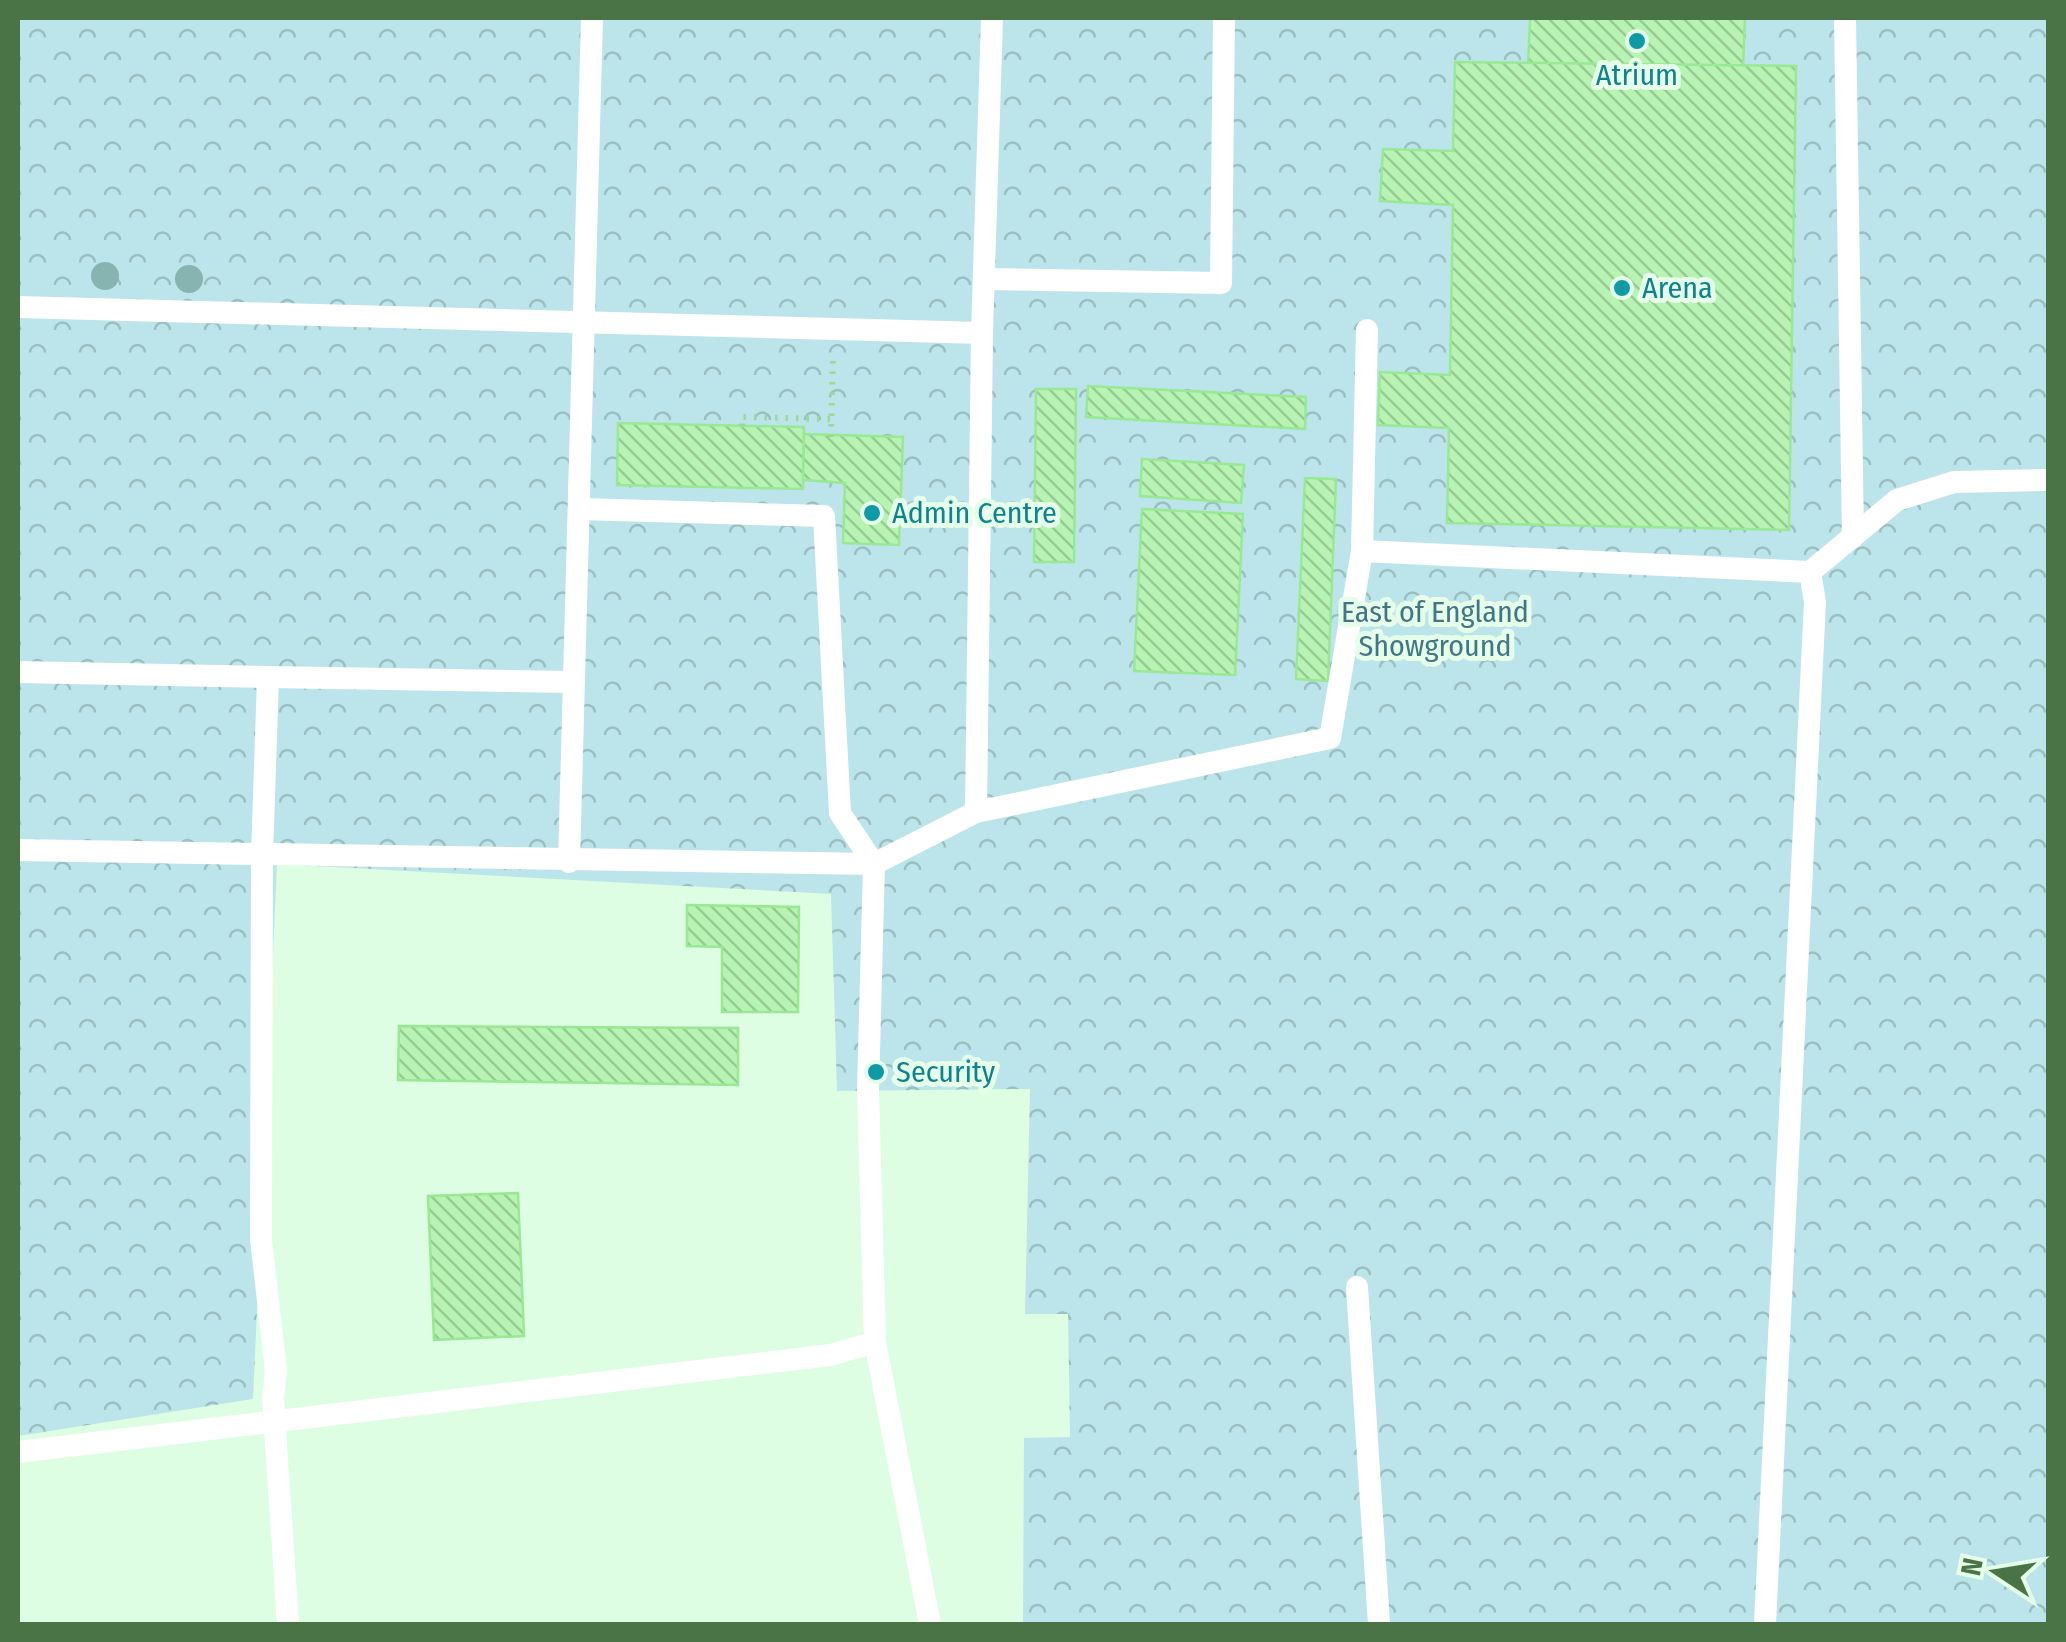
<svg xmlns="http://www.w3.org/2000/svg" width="2066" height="1642" viewBox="0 0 2066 1642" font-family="'Fira Sans Condensed',sans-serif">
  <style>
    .forest { fill: url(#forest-crowns) }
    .building { fill: url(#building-back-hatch); stroke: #99e893; stroke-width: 2.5 }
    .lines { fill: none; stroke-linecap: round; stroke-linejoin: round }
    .path { stroke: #9cd997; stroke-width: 6; stroke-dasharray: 2.5 8; stroke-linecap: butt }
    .service { stroke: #fff; stroke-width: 22 }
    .tree { fill: #87b3b0 }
    .culture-dot { fill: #0f9aa8; stroke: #e5ffe9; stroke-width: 4 }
    .labels { text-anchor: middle; stroke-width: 10; stroke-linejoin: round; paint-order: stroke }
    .culture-label { font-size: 30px; fill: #0d838f; stroke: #e5ffe9; text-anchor: start }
    .park-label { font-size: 30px; fill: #417687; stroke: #e5ffe9 }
  </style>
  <defs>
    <pattern id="forest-crowns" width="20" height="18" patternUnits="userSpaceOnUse" patternTransform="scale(2.5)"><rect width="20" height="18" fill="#bce5eb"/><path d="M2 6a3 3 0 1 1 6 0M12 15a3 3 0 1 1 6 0" fill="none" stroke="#9bbec0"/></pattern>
    <pattern id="building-back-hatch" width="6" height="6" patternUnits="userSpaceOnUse" patternTransform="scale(2.5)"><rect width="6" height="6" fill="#b7f4b3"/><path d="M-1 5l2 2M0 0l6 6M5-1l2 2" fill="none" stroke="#97ca93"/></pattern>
  </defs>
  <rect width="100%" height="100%" fill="#ddfee2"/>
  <path class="forest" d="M18,18H2048V1624H1023L1024,1438L1070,1437L1068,1314H1025L1030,1089L837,1091L831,894L277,864L253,1399L18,1436Z"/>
  <g class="building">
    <path d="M1530,18H1745L1743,66L1528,65Z"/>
    <path d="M1455,62L1796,66L1789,530L1447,523L1449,428L1378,425L1380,372L1450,375L1453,205L1380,201L1383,149L1453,151Z"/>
    <path d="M1088,386L1306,397L1305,429L1086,417Z"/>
    <path d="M1036,389H1076L1074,562H1034Z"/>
    <path d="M618,423L804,427L803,489L617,485Z"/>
    <path d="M804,434L903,437L899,545L843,543L845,483L803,480Z"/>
    <path d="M1142,459L1244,465L1241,503L1140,496Z"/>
    <path d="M1305,478L1336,479L1328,681L1296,679Z"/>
    <path d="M1142,509L1243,514L1235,675L1134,671Z"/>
    <path d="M687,905L799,907L798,1012H722V947L687,946Z"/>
    <path d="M399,1026L738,1028V1085L398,1080Z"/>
    <path d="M518,1193L524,1336L434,1340L428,1196Z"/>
  </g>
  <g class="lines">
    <g class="path">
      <path d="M742,426V417L831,419"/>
      <path d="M831,437L833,355"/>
    </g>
    <g class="service">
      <path d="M1845,18L1853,537"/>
      <path d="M985,279L1221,283L1224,18"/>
      <path d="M18,307L982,333"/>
      <path d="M579,509L824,516L840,813L874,864L868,1090L875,1342L930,1624"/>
      <path d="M1362,551L1367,330"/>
      <path d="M1810,572L1897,500L1954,482L2048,480"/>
      <path d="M18,672L268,677"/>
      <path d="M976,812L982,333L992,18"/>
      <path d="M18,850L874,864L976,812L1330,738L1362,551L1810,572L1815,602L1765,1624"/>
      <path d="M569,862L592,18"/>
      <path d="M1357,1287L1379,1624"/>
      <path d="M18,1452L831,1355L875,1342"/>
      <path d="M288,1624L273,1398L276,1371L261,1239L262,856L268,677L573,682"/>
    </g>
  </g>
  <g class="tree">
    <circle cx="105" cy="276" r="14"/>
    <circle cx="189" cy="279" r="14"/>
  </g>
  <g class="culture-dot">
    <circle cx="1637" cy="41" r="10"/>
    <circle cx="1622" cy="288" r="10"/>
    <circle cx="872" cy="513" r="10"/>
    <circle cx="876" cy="1072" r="10"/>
  </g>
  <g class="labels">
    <g class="culture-label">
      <text x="1637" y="85" text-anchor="middle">Atrium</text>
      <text x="1642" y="298">Arena</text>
      <text x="892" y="523">Admin Centre</text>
      <text x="896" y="1082">Security</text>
    </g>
    <g class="park-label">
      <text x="1435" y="622">East of England<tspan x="1435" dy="34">Showground</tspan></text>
    </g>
  </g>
  <rect width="2066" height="1642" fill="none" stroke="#4a7445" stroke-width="40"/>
  <g transform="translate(1996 1572) rotate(282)" stroke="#e5ffe9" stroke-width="8" paint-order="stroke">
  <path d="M0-8L18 38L0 25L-18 38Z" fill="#4a7445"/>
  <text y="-15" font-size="28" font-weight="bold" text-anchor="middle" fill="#4a7445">N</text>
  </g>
</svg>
